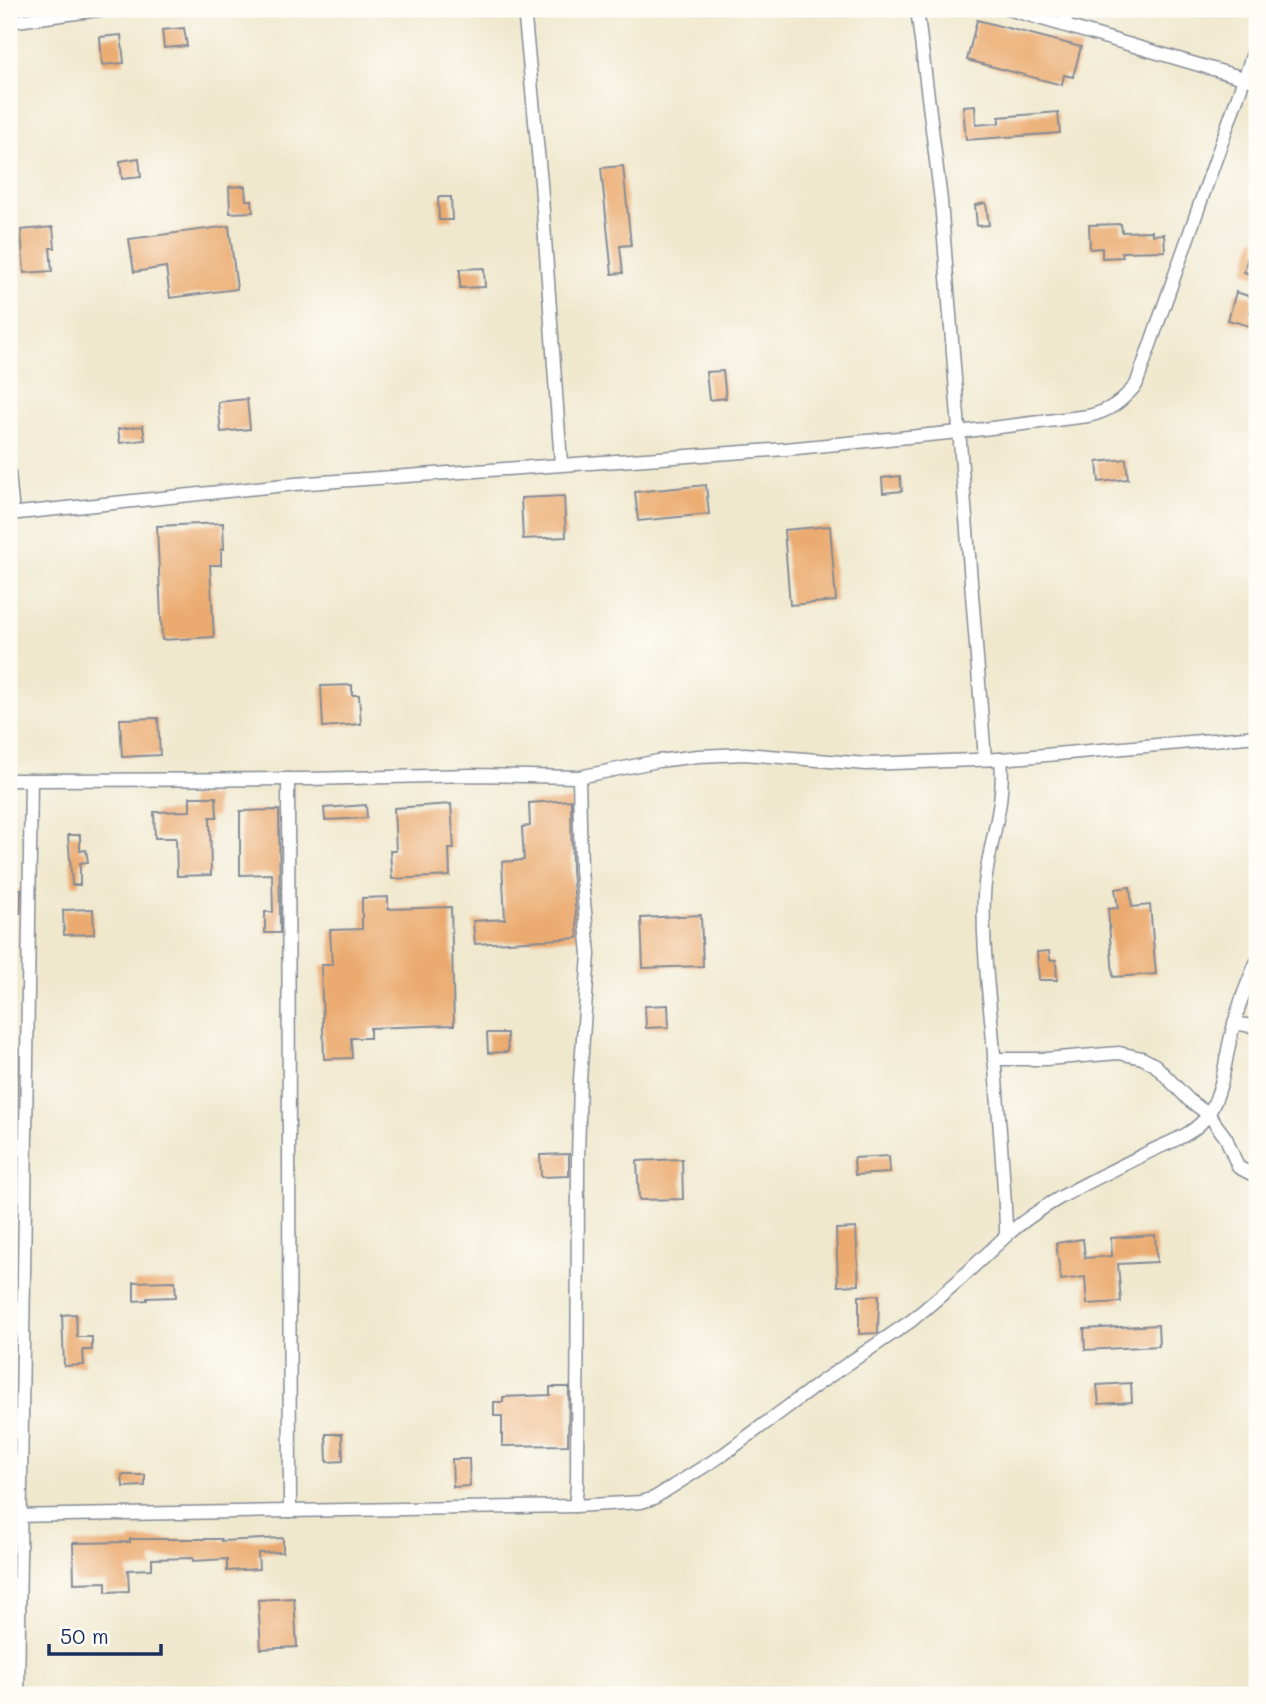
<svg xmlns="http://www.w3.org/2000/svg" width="1266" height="1704" viewBox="0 0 1266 1704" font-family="Mali,sans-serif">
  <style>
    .building { fill: #ebab70 }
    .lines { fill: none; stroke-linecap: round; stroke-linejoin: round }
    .minor-casing { stroke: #868c96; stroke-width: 15 }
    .minor { stroke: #fff; stroke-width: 12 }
  </style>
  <rect width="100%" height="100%" fill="#fdfcf7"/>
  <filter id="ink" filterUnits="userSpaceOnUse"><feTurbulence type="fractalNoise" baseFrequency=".0143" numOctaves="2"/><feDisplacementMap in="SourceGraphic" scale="14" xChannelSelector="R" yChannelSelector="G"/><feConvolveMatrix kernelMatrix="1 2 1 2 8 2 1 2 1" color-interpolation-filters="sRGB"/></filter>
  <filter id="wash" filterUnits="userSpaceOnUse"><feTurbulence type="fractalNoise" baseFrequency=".00686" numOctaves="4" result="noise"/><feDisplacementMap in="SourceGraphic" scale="28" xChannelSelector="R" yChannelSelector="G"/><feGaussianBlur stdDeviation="1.57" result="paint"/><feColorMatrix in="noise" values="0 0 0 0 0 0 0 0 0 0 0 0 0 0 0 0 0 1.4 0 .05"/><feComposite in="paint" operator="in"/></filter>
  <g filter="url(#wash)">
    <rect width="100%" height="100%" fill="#f0e8cd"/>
    <g id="blocks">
      <g class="building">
        <path d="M977,20L1081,47L1073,77L1064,75L1062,85L967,60Z"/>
        <path d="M184,28L187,46L164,48L162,30Z"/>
        <path d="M121,35L124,63L102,65L100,37Z"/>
        <path d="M975,105L976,125L999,123V117L1058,112L1060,133L966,140L963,106Z"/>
        <path d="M139,158L141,177L122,179L120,161Z"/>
        <path d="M623,166L631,245L620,246L623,273L612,274L601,168Z"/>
        <path d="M245,186L246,200H252L253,212L230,213L229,187Z"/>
        <path d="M438,197H451L452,220H439Z"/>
        <path d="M986,203L989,225L977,226L975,205Z"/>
        <path d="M1121,224L1122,232L1152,231V235L1164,234L1165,251L1122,252L1123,257L1102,258V248L1090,249L1089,225Z"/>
        <path d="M229,226L237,289L170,298L166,267L134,272L129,239Z"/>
        <path d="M53,227L55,248H50L52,271L24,273L21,230Z"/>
        <path d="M1253,238L1257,239V276L1244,272Z"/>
        <path d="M484,268L485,287L460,288V269Z"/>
        <path d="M1236,292L1254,298L1250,313L1257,315V328L1228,320Z"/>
        <path d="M723,371L726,398L709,400L706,372Z"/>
        <path d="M247,399L250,429L221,432L218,402Z"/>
        <path d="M143,426L145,440L120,443L118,429Z"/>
        <path d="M1126,459L1128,479L1099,482L1097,462Z"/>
        <path d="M900,476L902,491L883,493L882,478Z"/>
        <path d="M706,485L709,514L638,521L635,492Z"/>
        <path d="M564,496L566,537L523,539L521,498Z"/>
        <path d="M223,523L224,549H221V565H210L214,637L162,640L157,526Z"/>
        <path d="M830,526L836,601L790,605L784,530Z"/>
        <path d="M352,685V695H359L361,724L323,727L321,686Z"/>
        <path d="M158,718L160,755L122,757L120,719Z"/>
        <path d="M190,797H216L217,817H210L211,875L177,876L176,838H155L154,812L190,811Z"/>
        <path d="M571,800L572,870L578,938L475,944L473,921L505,919L502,862L524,860L522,827L530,826L529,803Z"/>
        <path d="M451,804L454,849H449L450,876L392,879L390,851H396L394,808Z"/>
        <path d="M366,805L367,818L325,820L324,808Z"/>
        <path d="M279,810L280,933H265V912H273L272,874L240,875V811Z"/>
        <path d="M68,835H80V851L86,850L88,862L80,863V885H72Z"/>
        <path d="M1130,887L1132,907L1150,905L1156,974L1113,977L1108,909L1118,908L1115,889Z"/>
        <path d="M9,889H21L20,913H9Z"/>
        <path d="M388,897V909L451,907L454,1025L370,1028V1038H351L352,1058L324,1059L321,965H332L330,930L362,929V898Z"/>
        <path d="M93,909L94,934L64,935L63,910Z"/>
        <path d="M701,915L703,966L643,968L641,918Z"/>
        <path d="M1049,951L1050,960H1056L1057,980H1039L1037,952Z"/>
        <path d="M668,1005L669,1027L646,1028L645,1006Z"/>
        <path d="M487,1033H507L508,1052L488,1053Z"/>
        <path d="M9,1049H18L17,1130H9Z"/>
        <path d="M569,1154V1176L541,1177L540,1155Z"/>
        <path d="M889,1156L890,1173L855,1175L854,1158Z"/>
        <path d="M682,1159L683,1199L639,1200L637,1161Z"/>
        <path d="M856,1228L859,1285L838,1286L836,1229Z"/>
        <path d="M1155,1235L1157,1262L1118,1264L1121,1302L1087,1304L1085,1277L1061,1280L1056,1243L1083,1239L1085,1258L1112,1256L1111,1238Z"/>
        <path d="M175,1281L176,1297L147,1298V1300L134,1301V1282Z"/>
        <path d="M879,1295L878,1333L859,1334V1296Z"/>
        <path d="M76,1314L77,1337H92V1350H83L84,1365L64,1366L62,1315Z"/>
        <path d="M1158,1325L1159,1346L1085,1350L1084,1329Z"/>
        <path d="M1131,1383L1132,1402L1099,1404L1097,1385Z"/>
        <path d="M550,1387H569L568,1445L502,1446V1416H494V1402H503V1397L550,1395Z"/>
        <path d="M9,1410H13L12,1499H9Z"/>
        <path d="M326,1434H342L343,1461L327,1462Z"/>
        <path d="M452,1459H469L470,1486L453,1487Z"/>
        <path d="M122,1475H145V1486L123,1487Z"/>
        <path d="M283,1538V1552L258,1553L259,1569L227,1571V1559L193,1561V1558L152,1559V1569L128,1570L129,1591L106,1592V1582L74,1583L73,1543L130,1542V1539H221V1541Z"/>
        <path d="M294,1598L297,1647L261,1649L258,1600Z"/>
      </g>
    </g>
  </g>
  <g filter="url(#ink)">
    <use href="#blocks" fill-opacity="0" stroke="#868c96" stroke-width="2"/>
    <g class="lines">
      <g class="minor-casing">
        <g id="minor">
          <path d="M524,9L541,183L561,463"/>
          <path d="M917,9L941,201L985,759"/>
          <path d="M1008,9L1257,82"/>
          <path d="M9,22L106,9"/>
          <path d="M1064,25L1069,9"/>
          <path d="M9,473L13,514"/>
          <path d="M9,514L295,484L786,449L959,432L1088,416C1110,411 1121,402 1136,385L1257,42"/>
          <path d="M1001,759L1257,736"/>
          <path d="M288,779L290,1511"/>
          <path d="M9,780H31L18,1695"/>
          <path d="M1234,1023L1257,1027"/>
          <path d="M994,1059H1046L1119,1053L1142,1058L1155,1065L1189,1100L1209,1115L1226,1138L1238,1167L1257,1177"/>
          <path d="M1006,1236C1046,1200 1096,1179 1143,1155C1165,1143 1195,1136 1209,1113C1223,1090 1225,1061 1231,1036C1237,1010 1246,985 1257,961"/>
          <path d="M575,1506L641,1502L654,1498L724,1454L821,1382L911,1321L958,1281L1006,1236V1226C1003,1160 997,1095 992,1029C988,985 982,940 984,896C986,847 1006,811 1001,759L866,764L745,754L698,756L658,761L579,777"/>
          <path d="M9,1516L575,1506L577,1486L578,1159L580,1080L589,954L581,870L579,777L471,775L308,779L31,780"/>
        </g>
      </g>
      <use href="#minor" class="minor"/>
    </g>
  </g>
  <rect width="1266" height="1704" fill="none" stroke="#fdfcf7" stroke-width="35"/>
  <path d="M49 1644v10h112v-10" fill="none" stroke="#1b2f5e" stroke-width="3.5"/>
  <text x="60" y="1644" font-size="21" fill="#1b2f5e" stroke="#fdfcf7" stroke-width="5" paint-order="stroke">50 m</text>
</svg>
